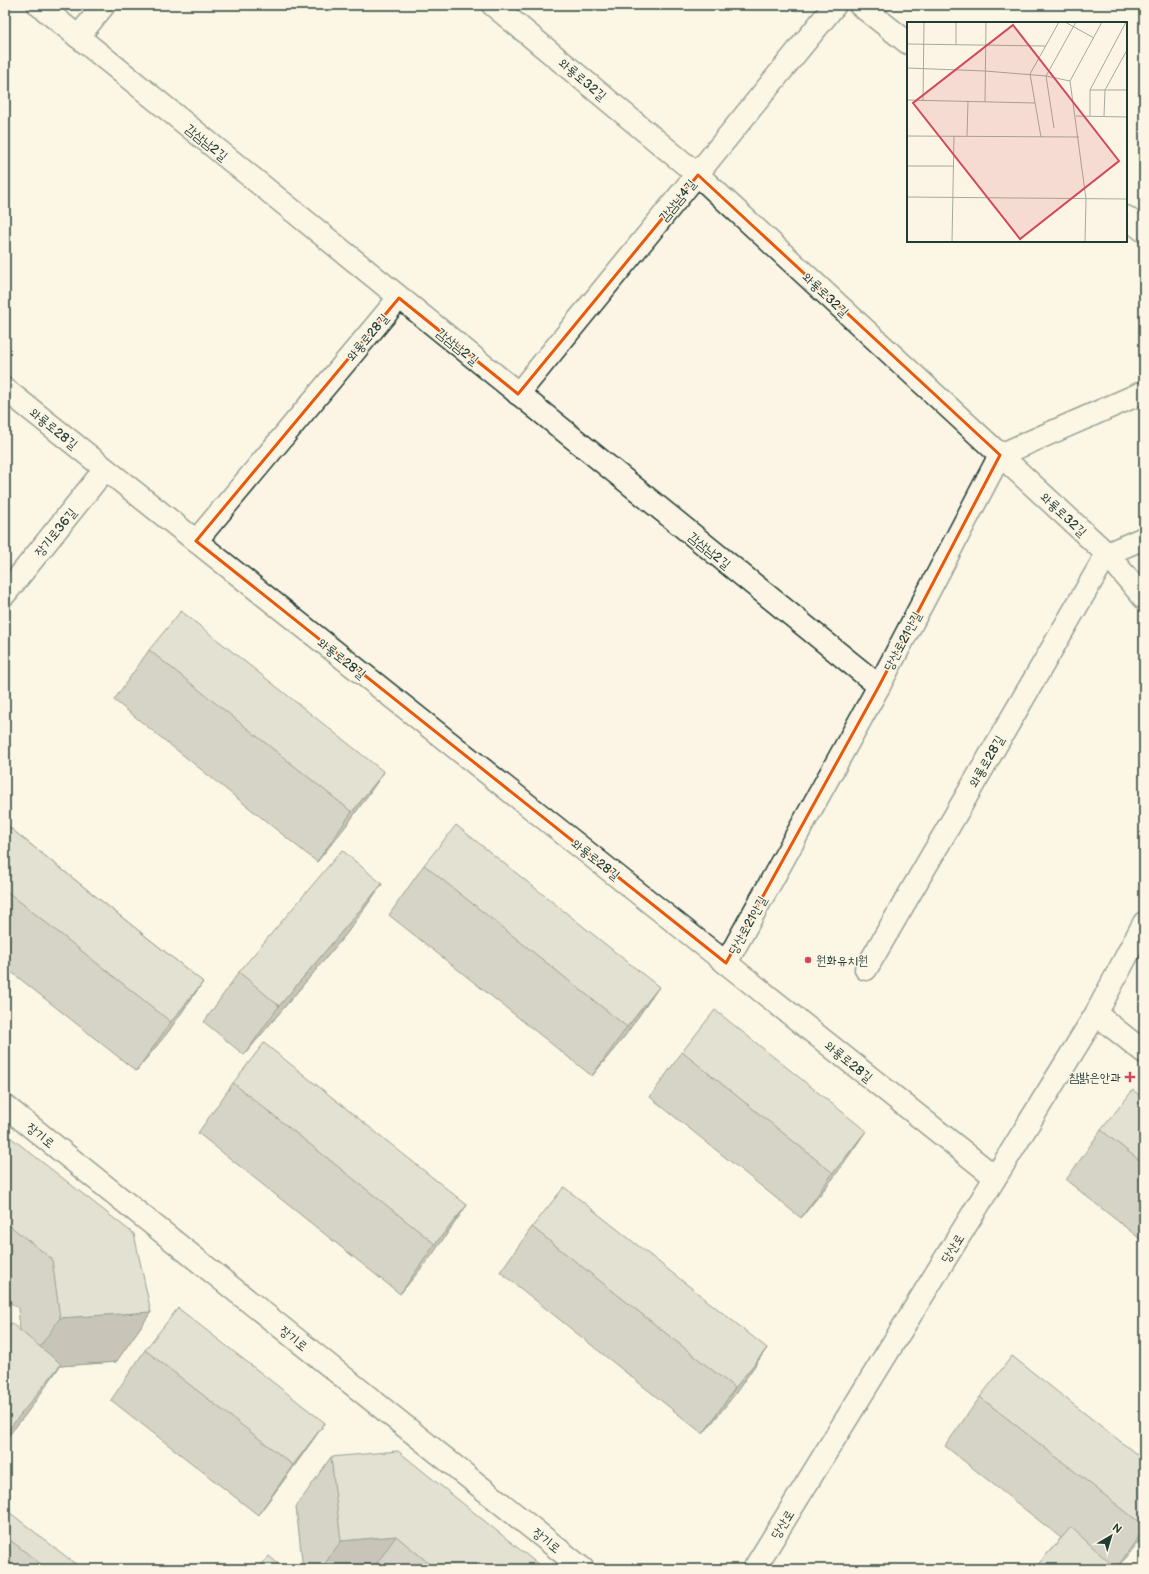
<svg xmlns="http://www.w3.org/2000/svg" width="1149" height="1574" viewBox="0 0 1149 1574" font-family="'Balsamiq Sans','Poor Story',sans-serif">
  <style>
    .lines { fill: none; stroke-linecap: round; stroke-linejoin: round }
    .minor-casing { stroke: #1f3d34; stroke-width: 25 }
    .major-casing { stroke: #1f3d34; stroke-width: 25 }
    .minor { stroke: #fcf5e5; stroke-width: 22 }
    .major { stroke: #fcf5e5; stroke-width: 22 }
    .wall { fill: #a9ab9f; stroke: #1f3d34 }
    .shaded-wall { fill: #8a8b82; stroke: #1f3d34 }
    .building { fill: #c5c7b9; stroke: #1f3d34 }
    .marked { fill: none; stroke: #e8590c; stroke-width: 3; stroke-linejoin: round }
    .poi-dot { fill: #d1495b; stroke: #fcf5e5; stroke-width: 1.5 }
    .labels { text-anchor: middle; stroke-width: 3; stroke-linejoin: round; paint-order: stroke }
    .street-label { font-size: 13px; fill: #1f3d34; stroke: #fcf5e5 }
    .poi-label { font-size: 13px; fill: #1f3d34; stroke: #fcf5e5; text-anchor: start }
    .inset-road { fill: none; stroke: #a4ab9e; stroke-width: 1 }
    .view { fill: #d1495b; fill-opacity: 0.15; stroke: #d1495b; stroke-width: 2 }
    .inset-edge { fill: none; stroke: #1f3d34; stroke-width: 2 }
  </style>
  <rect width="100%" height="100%" fill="#fcf5e5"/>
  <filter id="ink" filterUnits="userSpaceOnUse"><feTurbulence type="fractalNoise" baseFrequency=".025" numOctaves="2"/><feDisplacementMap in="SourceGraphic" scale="8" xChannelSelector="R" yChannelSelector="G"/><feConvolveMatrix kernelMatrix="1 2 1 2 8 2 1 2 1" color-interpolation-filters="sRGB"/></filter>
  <g filter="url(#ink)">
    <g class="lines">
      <g class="minor-casing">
        <g id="minor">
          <path d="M39,5L879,686"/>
          <path d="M493,5L698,175L1107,554L1144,598"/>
          <path d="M860,5L908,43"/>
          <path d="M78,37L104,5"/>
          <path d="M1126,217L1144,231"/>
          <path d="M5,389L995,1177"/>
          <path d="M518,394L835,5"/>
          <path d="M196,541L399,298"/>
          <path d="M5,594L105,469"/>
          <path d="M726,963L879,686L1000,455L1144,392"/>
          <path d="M866,969L1107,554L1144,538"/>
          <path d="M1096,1014L1144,1052"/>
        </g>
      </g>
      <g class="major-casing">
        <g id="major">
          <path d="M5,1106L583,1569"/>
          <path d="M754,1569L1096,1014L1144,923"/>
        </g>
      </g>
      <use href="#minor" class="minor"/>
      <use href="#major" class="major"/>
    </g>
    <g class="wall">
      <path d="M149,650L384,772L349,822L317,862L114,700Z"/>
      <path d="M5,824L203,982L168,1032L136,1071L5,967Z"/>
      <path d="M424,865L659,987L624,1037L592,1076L389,915Z"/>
      <path d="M382,884L347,933L244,1055L204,1022L239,972Z"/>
      <path d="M682,1052L866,1131L834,1177L801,1218L650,1097Z"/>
      <path d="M233,1083L467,1205L432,1255L400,1294L198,1133Z"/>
      <path d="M1144,1099V1242L1066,1180L1101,1130Z"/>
      <path d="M5,1133L151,1312L116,1362L60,1366L26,1414L5,1440V1331L20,1330L18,1308L5,1299Z"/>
      <path d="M532,1227L767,1348L735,1394L703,1434L500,1272Z"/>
      <path d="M145,1350L325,1423L290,1472L258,1515L111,1400Z"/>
      <path d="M980,1397L1144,1460V1535L1117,1569H1034L1061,1538L945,1446Z"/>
      <path d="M331,1457L544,1569H303L296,1507Z"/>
      <path d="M5,1518L82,1569H5Z"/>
    </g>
    <g class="shaded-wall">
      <path d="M384,772L349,822L317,862L352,812Z"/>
      <path d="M382,884L347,933L244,1055L279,1006Z"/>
      <path d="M203,982L168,1032L136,1071L171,1022Z"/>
      <path d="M659,987L624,1037L592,1076L627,1027Z"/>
      <path d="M866,1131L834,1177L801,1218L833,1173Z"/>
      <path d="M467,1205L432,1255L400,1294L435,1244Z"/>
      <path d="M151,1312L116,1362L60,1366L26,1414L5,1440V1434L25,1368L60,1318Z"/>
      <path d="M767,1348L735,1394L703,1434L735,1388Z"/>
      <path d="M325,1423L290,1472L258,1515L293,1465Z"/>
      <path d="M1144,1529V1535L1143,1536L1117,1569H1116Z"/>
      <path d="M396,1536L373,1569H321L341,1541Z"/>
    </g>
    <g class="building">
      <path d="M181,611L384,772L352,812L149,650Z"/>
      <path d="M5,824L203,982L171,1022L5,890Z"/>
      <path d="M456,825L659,987L627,1027L424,865Z"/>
      <path d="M342,850L382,884L279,1006L239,972Z"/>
      <path d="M715,1010L866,1131L833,1173L682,1052Z"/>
      <path d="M264,1043L467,1205L435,1244L233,1083Z"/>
      <path d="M1133,1090L1144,1099V1164L1101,1130Z"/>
      <path d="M5,1133L134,1234L151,1312L60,1318L52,1259L5,1222Z"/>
      <path d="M564,1187L767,1348L735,1388L532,1227Z"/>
      <path d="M178,1308L325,1423L293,1465L145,1350Z"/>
      <path d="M11,1323L61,1364L5,1434V1331Z"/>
      <path d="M1012,1356L1144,1460V1526L980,1397Z"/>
      <path d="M398,1451L544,1569H436L396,1536L341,1541L331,1457Z"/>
      <path d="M9,1512L82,1569H47L5,1536V1518Z"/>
      <path d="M1071,1527L1111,1564L1107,1569H1034Z"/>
      <path d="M269,1556L284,1569H258Z"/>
    </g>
  </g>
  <path d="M0 0H1149V1574H0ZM698,175L1000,455L879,686L726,963L196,541L399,298L518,394Z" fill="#fcf5e5" fill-opacity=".55" fill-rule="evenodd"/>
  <path class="marked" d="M698,175L1000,455L879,686L726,963L196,541L399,298L518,394Z"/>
  <g class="poi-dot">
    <circle cx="808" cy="960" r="4"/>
    <path d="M1128 1071h4v4h4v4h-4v4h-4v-4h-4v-4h4z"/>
  </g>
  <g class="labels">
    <g class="street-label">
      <text transform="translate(583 79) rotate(40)" y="5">와룡로32길</text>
      <text transform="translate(207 142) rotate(39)" y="5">감삼남2길</text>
      <text transform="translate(677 200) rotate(-51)" y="5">감삼남4길</text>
      <text transform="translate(826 294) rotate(43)" y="5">와룡로32길</text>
      <text transform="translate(367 337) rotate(-50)" y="5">와룡로28길</text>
      <text transform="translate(458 346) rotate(39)" y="5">감삼남2길</text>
      <text transform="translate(54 428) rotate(39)" y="5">와룡로28길</text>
      <text transform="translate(1064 514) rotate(43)" y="5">와룡로32길</text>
      <text transform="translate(55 532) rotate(-51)" y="5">장기로36길</text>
      <text transform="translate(710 550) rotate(39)" y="5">감삼남2길</text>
      <text transform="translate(902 641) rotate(-62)" y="5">당산로21안길</text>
      <text transform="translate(342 658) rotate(38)" y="5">와룡로28길</text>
      <text transform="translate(986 761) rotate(-60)" y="5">와룡로28길</text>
      <text transform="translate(596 859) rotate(38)" y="5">와룡로28길</text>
      <text transform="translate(747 925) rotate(-61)" y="5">당산로21안길</text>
      <text transform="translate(849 1061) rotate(39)" y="5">와룡로28길</text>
      <text transform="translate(41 1135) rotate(39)" y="5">장기로</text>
      <text transform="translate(952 1248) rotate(-58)" y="5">당산로</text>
      <text transform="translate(294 1338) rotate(39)" y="5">장기로</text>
      <text transform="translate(782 1524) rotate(-58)" y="5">당산로</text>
      <text transform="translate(547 1540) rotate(39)" y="5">장기로</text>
    </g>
    <g class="poi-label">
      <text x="816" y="965">원화유치원</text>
      <text x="1121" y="1082" text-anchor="end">참밝은안과</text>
    </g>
  </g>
  <g transform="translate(907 22)">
    <rect width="220" height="220" fill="#fcf5e5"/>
    <path class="inset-road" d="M158,0L187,16M0,22L139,24M49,23V0M0,46L78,49L139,54L163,59M183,68H220M0,78L128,81M16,79L17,0M78,80L79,0M169,94L220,95M183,94V68L219,0M197,94L198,68L220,28M147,106L139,54L169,0M0,114L172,115M60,114L61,79M134,115L123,52L152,0M0,144H47M0,175L220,177M45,220L47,114M178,220L179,177L163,59L195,0"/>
    <path class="view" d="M106,3L212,139L113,217L6,81Z"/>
    <rect width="220" height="220" class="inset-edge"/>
  </g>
  <rect width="1149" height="1574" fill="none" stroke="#fcf5e5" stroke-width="20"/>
  <rect x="10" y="10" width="1129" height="1554" fill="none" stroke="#1f3d34" stroke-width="1.5" filter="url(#ink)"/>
  <g transform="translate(1111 1536) rotate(38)" stroke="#fcf5e5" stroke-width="3" paint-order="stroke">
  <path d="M0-3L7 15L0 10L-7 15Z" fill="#1f3d34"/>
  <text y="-6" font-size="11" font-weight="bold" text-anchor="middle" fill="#1f3d34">N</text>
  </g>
</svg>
